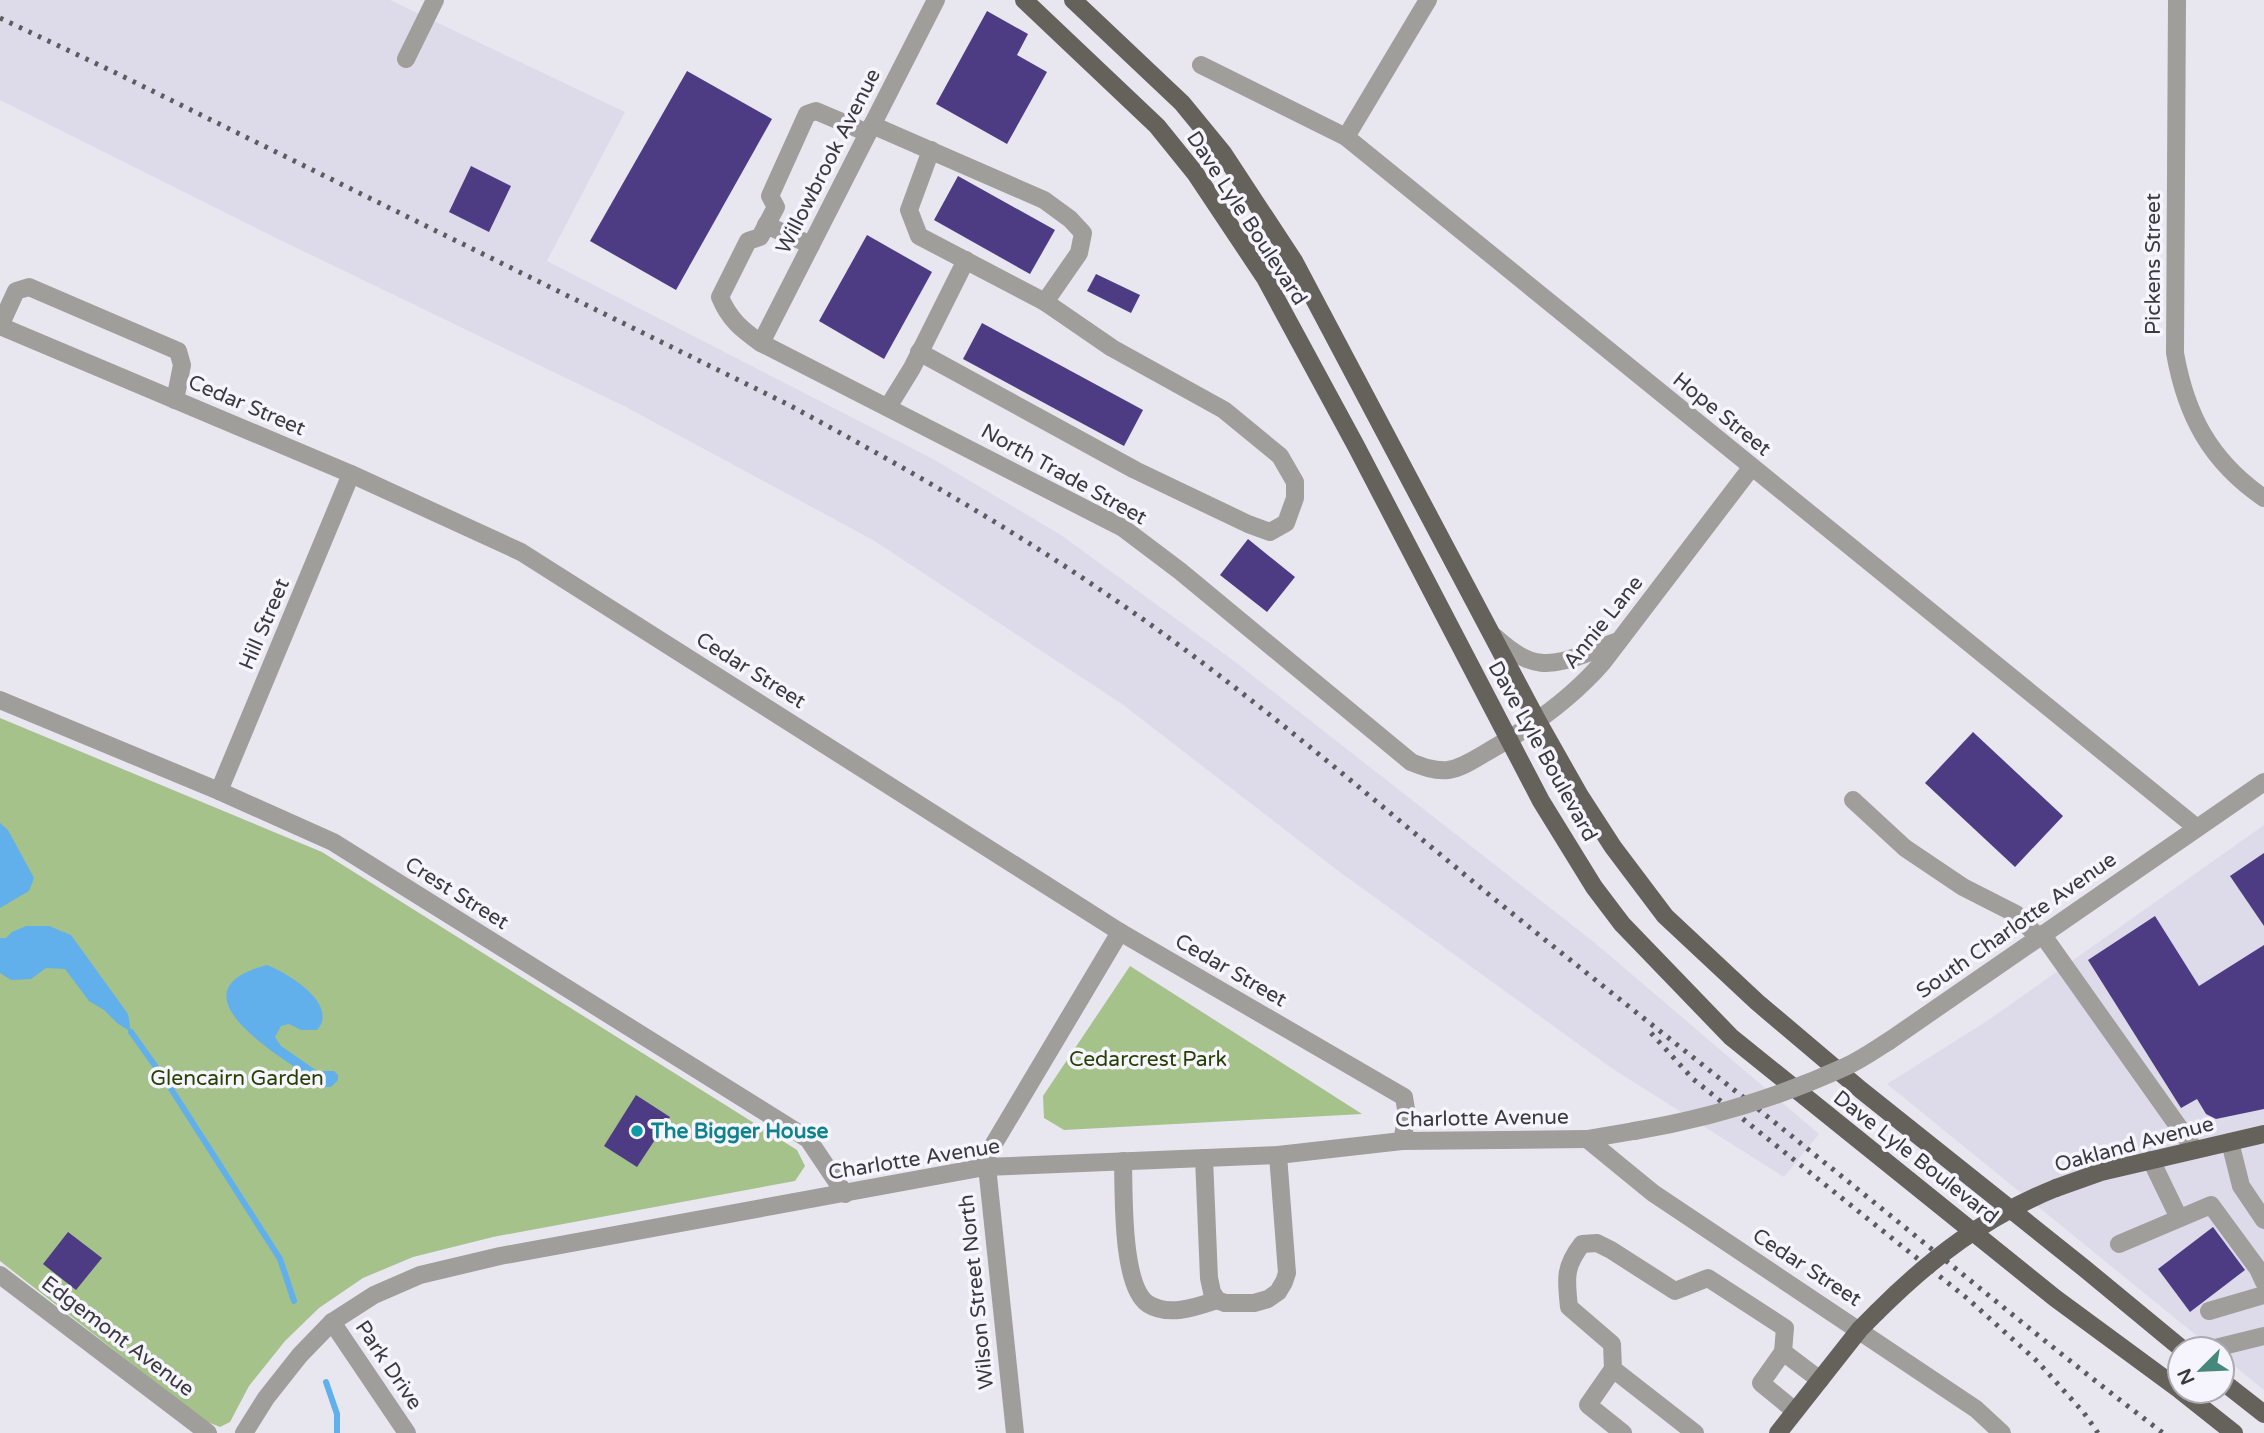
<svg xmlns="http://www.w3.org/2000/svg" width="2264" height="1433" viewBox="0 0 2264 1433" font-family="'Varela Round',sans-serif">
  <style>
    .built { fill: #dddbea }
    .green { fill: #a5c28b }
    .water { fill: #61b0ec }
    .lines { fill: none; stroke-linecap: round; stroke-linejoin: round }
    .stream { stroke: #61b0ec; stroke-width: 6 }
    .building { fill: #4d3b84 }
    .minor { stroke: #a09e9b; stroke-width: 18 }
    .major { stroke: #65615b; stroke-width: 18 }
    .rail { stroke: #5c5b60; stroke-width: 5; stroke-dasharray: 3.5 7; stroke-linecap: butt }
    .minor-bridge { stroke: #a09e9b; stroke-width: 18 }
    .major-bridge { stroke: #65615b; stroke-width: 18 }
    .culture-dot { fill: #0f9aa8; stroke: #f6f5fd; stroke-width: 2.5 }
    .labels { text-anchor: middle; stroke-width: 7; stroke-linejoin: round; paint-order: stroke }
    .street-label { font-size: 21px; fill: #3a393d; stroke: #f6f5fd }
    .park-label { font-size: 21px; fill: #274004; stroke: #f6f5fd }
    .culture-label { font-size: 21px; font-weight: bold; fill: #0d838f; stroke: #f6f5fd; text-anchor: start }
  </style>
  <rect width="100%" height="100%" fill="#e8e7f0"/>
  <g class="built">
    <path d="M0,0H390L625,112L547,261L933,459L1061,535L1234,661L1595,943L1819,1134L1784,1177L1613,1069L1341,873L1122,704L873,540L626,407L274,237L0,100Z"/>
    <path d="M2264,825V1390L2222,1356V1349H2213L1887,1084L1990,1019Z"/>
  </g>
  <g class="green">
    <path d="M0,718L322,852L797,1150L805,1166L795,1181L493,1237L413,1257L363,1278L319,1308L285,1341L249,1386L230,1422L220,1427L205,1421L0,1261Z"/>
    <path d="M1130,966L1362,1114L1064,1130L1044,1118L1043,1096Z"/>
  </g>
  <g class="water">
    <path d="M0,823L8,830L34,878L29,891L0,908Z"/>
    <path d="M26,926H49L71,935L128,1014L131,1032L117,1023L104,1010L89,1001L65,969L46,968L31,979L11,980L0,973V938H6L12,932Z"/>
    <path d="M267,965C288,973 340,1005 317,1030H301L289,1024L281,1026L275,1037L281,1046L317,1071H334L338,1075V1080L331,1087H325C290,1062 162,993 267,965Z"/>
  </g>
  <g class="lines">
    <g class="stream">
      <path d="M131,1032L166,1081L280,1259L294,1301"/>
      <path d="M326,1382L337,1414V1433"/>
    </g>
  </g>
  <g class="building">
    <path d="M987,11L1028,34L1017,55L1047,72L1007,144L936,104Z"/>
    <path d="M687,71L772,119L676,290L590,241Z"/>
    <path d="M471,166L511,186L489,232L449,212Z"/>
    <path d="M958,176L1055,230L1030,274L934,220Z"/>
    <path d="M867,235L932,272L884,359L819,321Z"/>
    <path d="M1096,274L1140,295L1131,313L1087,291Z"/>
    <path d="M982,323L1143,410L1124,446L963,359Z"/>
    <path d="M1248,539L1295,577L1267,612L1220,575Z"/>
    <path d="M1973,732L2063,816L2015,867L1925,783Z"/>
    <path d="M2264,853V926L2230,876Z"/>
    <path d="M2155,916L2199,986L2264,945V1109L2216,1119L2206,1114L2197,1099L2181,1108L2088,960Z"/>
    <path d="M636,1095L670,1117L637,1167L604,1146Z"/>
    <path d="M2213,1227L2245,1270L2190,1312L2158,1269Z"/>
    <path d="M68,1232L102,1258L76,1290L43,1264Z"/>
  </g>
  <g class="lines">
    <g class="minor">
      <path d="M2177,0L2175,353C2186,415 2210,461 2264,498"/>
      <path d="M406,59L435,0"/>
      <path d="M1201,65L1346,137L2197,828"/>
      <path d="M872,125L1044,200L1070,219L1083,233L1079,253L1045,302"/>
      <path d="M868,133L816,111L807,114L770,196L776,207L760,237L748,241L720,297C729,319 742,330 761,343L1123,528L1180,571L1411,762C1423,767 1434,771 1448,770C1462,768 1475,759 1487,752C1530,728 1571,699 1603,662L1751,468"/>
      <path d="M1346,137L1428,0"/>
      <path d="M766,225L811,245"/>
      <path d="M0,326L351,474L521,552L1120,932L1404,1097L1407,1115L1402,1141"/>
      <path d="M0,326L16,291L29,287L178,351L182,365L175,400"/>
      <path d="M761,343L936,0"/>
      <path d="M919,352L1135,470L1248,524L1270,532L1286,523L1295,498V482L1280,456L1224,410L1112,348L1045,302L919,236L909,210L931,150"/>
      <path d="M888,407L912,368L966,260"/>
      <path d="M1495,637C1532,670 1548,668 1593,651C1601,648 1610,643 1619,641"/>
      <path d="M0,700L219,791L333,842L808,1139L845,1194"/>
      <path d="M219,791L351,474"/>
      <path d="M1853,800L1905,848L1963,887L2016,914L2038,937"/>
      <path d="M2042,934L2195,1150"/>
      <path d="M1889,1041L2264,782"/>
      <path d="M1587,1139L1653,1193L1976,1409L2002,1433"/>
      <path d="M2230,1142L2241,1186L2264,1220"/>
      <path d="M1204,1158L1209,1278L1212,1292L1217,1300L1225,1303H1254L1268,1299L1278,1292L1284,1282L1287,1273L1278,1155"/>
      <path d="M2151,1160L2179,1218"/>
      <path d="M1123,1161C1124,1193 1121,1286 1148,1304C1169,1317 1196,1307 1217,1300"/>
      <path d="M2119,1244L2211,1205L2258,1269L2264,1282"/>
      <path d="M0,1275L208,1433"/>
      <path d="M2209,1311L2264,1295"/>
      <path d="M332,1322L407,1433"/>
      <path d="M2211,1349L2264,1336"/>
      <path d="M1613,1369L1588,1405L1623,1433"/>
      <path d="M1795,1411L1761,1383L1783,1352L1820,1380"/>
      <path d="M244,1433L266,1398L300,1355L332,1322L374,1295L420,1275L500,1256L985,1167L1278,1155L1402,1141L1587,1139L1634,1131"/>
      <path d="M1015,1433L986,1157L1120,932"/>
      <path d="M1695,1433L1613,1369L1612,1344L1569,1307C1566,1279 1564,1267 1582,1244L1597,1243L1611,1250L1675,1291L1708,1278L1785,1328L1783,1352"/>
    </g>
    <g class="major">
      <path d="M1024,0L1157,126L1195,173L1265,278L1356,446L1541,801L1594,887L1622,924L1731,1037L2055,1298L2180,1390"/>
      <path d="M1073,0L1182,103L1223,153L1294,261L1537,720L1580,796L1613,847L1665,916L1757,1002L1861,1090L2084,1268L2182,1349"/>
      <path d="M2056,1188L2101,1172L2264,1134"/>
      <path d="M2222,1381L2264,1414"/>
      <path d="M2181,1391L2234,1433"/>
      <path d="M1778,1433L1860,1329L1877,1312"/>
    </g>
    <g class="rail">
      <path d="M0,18L116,73L787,404C893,461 999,521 1099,589C1235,680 1360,789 1487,893C1599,984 1713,1072 1825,1163C1938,1253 2048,1346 2163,1433"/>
      <path d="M1651,1033L1693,1079L1968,1299L2038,1362L2084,1413L2098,1433"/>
    </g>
    <path class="minor-bridge" d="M1634,1131C1706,1119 1780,1097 1847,1066C1862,1059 1876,1049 1889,1041"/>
    <path class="major-bridge" d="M1877,1312C1930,1259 1986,1216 2056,1188"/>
  </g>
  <circle class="culture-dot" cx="637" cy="1131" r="7"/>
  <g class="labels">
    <g class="street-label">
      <text transform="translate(828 161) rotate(-63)" y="7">Willowbrook Avenue</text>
      <text transform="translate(1247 218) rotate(57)" y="7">Dave Lyle Boulevard</text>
      <text transform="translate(2153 264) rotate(-90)" y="7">Pickens Street</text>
      <text transform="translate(247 405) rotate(23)" y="7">Cedar Street</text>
      <text transform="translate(1722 414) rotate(39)" y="7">Hope Street</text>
      <text transform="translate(1064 474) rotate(29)" y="7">North Trade Street</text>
      <text transform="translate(1603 622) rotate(-51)" y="7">Annie Lane</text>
      <text transform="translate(264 624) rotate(-67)" y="7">Hill Street</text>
      <text transform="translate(751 670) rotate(32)" y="7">Cedar Street</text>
      <text transform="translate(1543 751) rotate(61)" y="7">Dave Lyle Boulevard</text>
      <text transform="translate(457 893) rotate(32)" y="7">Crest Street</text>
      <text transform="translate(2016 925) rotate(-35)" y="7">South Charlotte Avenue</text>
      <text transform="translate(1231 970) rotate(30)" y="7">Cedar Street</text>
      <text transform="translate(1482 1118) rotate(-1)" y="7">Charlotte Avenue</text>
      <text transform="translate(2134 1144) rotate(-15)" y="7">Oakland Avenue</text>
      <text transform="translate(1916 1157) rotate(38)" y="7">Dave Lyle Boulevard</text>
      <text transform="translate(914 1159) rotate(-9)" y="7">Charlotte Avenue</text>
      <text transform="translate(1807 1267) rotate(33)" y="7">Cedar Street</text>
      <text transform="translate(976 1292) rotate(-96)" y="7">Wilson Street North</text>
      <text transform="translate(118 1336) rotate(37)" y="7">Edgemont Avenue</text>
      <text transform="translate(389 1365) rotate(56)" y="7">Park Drive</text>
    </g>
    <g class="park-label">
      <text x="1148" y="1066">Cedarcrest Park</text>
      <text x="237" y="1085">Glencairn Garden</text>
    </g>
    <g class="culture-label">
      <text x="651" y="1138">The Bigger House</text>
    </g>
  </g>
  <g transform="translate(2201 1370) rotate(246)"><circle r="33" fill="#f6f5fd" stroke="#abaab0" stroke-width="2"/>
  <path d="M0-5L12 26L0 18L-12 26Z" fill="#46897c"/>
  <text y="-10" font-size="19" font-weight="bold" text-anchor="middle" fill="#3a393d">N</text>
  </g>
</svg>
